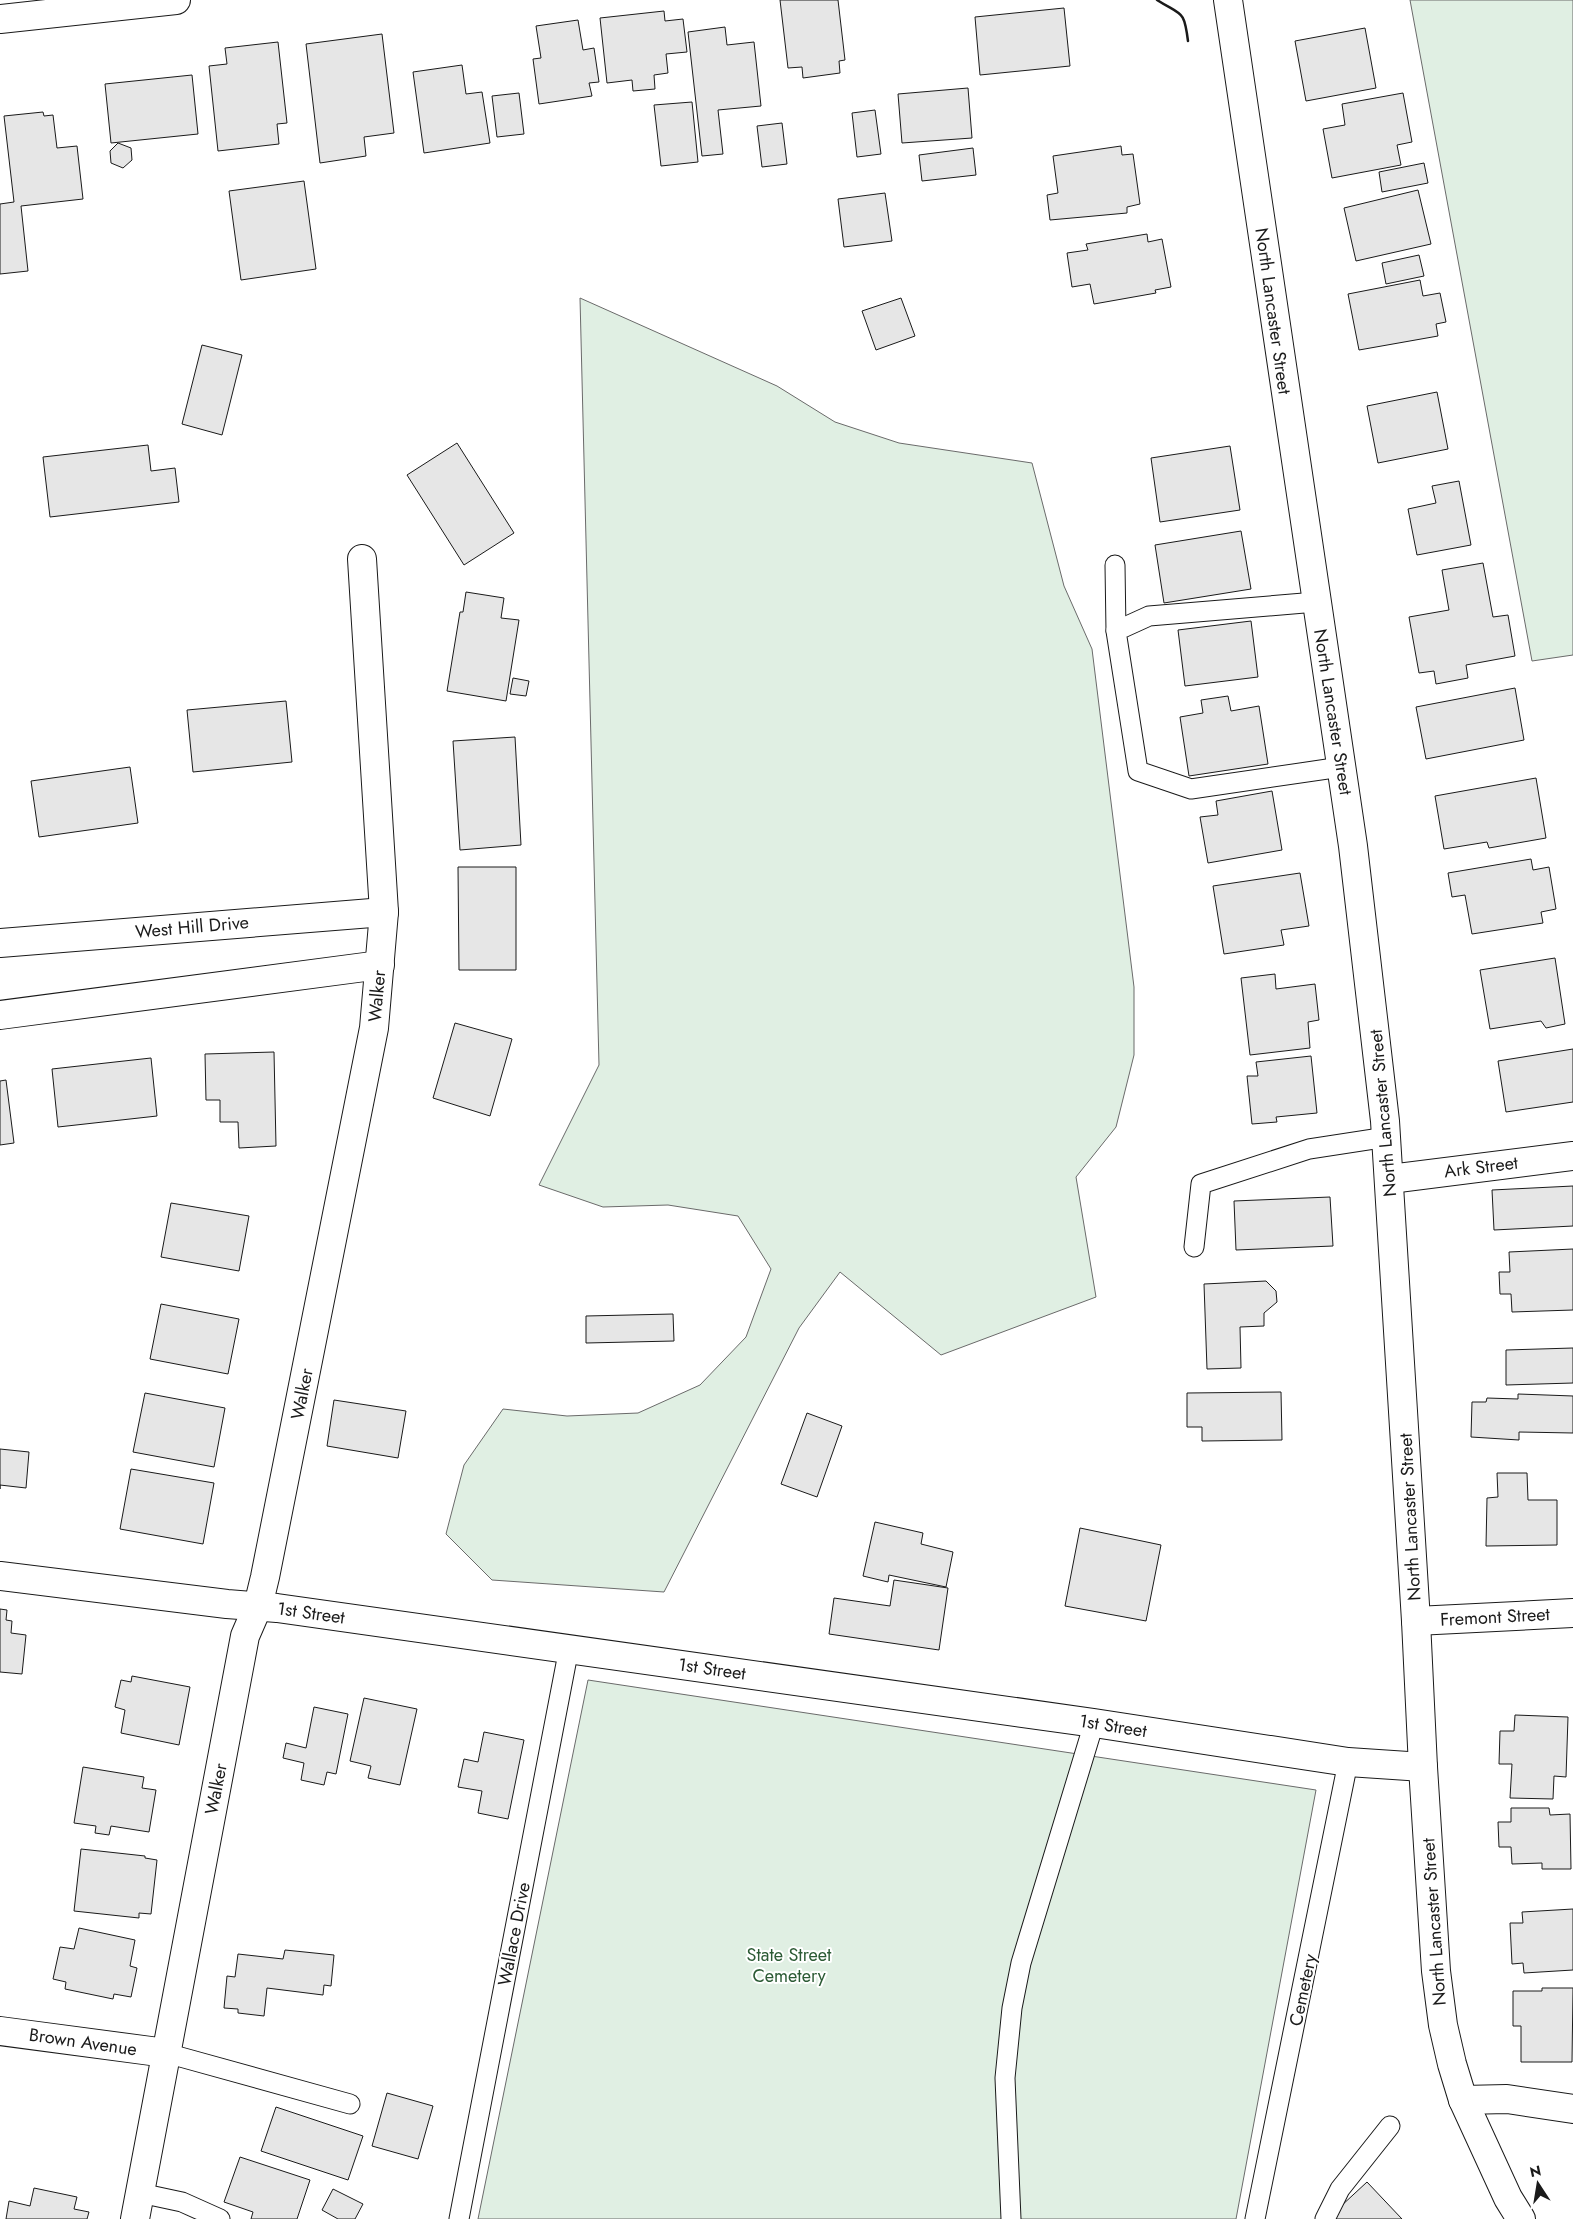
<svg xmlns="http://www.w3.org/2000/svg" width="1573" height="2219" viewBox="0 0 1573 2219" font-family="Jost,sans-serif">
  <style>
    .green { fill: #e0efe3; stroke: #6a6a6a }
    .building { fill: #e6e6e6; stroke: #1a1a1a }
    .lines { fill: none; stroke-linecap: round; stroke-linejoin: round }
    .service-casing { stroke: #1a1a1a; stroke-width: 21 }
    .minor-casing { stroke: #1a1a1a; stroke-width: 30 }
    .secondary-casing { stroke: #1a1a1a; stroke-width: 30 }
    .service { stroke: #fff; stroke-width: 19 }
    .minor { stroke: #fff; stroke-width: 28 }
    .secondary { stroke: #fff; stroke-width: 28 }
    .wall { stroke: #1a1a1a; stroke-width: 2.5 }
    .labels { text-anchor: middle; stroke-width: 4; stroke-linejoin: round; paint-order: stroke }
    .street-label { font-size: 18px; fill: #1a1a1a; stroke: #fff }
    .park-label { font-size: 18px; fill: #2b5a34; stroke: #fff }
  </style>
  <rect width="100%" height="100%" fill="#fff"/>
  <g class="green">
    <path d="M1410,0H1573V655L1532,661Z"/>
    <path d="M580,298L777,386L835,422L899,443L1032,463L1064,586L1092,649L1134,987V1055L1116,1127L1076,1177L1096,1297L941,1355L840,1272L799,1328L664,1592L492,1580L446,1534L464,1465L503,1409L567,1416L638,1413L700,1385L746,1337L771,1269L738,1216L668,1205L603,1207L539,1185L599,1065Z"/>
    <path d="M588,1680L1316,1790L1236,2219H478Z"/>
  </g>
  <g class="building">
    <path d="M780,0H838L845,60L839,61L840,73L803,78L802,67L788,68Z"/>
    <path d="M1064,8L1070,66L980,75L975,17Z"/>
    <path d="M664,11L665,21L683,19L687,52L666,54L668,73L654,75L655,89L633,91L632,80L607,83L600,18Z"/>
    <path d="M578,20L583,50L594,48L599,82L589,83L592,96L539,104L533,59L541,58L536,26Z"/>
    <path d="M725,27L727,45L754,42L761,106L718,110L723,154L702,156L688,32Z"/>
    <path d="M1365,28L1376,88L1306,101L1295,41Z"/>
    <path d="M382,34L394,133L364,137L366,156L320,163L306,44Z"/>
    <path d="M278,42L287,123L277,124L279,144L218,151L209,66L227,64L225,48Z"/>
    <path d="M462,65L466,94L482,92L490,143L424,153L413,72Z"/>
    <path d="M192,75L198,134L111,143L105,84Z"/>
    <path d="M968,88L972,138L902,143L898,94Z"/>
    <path d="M519,93L524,134L497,137L492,96Z"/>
    <path d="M1403,93L1412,142L1397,145L1401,165L1332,178L1323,129L1345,125L1342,104Z"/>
    <path d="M692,102L698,162L661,166L654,105Z"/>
    <path d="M875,110L881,154L857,157L852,113Z"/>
    <path d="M43,112L44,116L53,115L57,148L77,146L83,199L21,206L28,271L0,274V204L14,202L4,116Z"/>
    <path d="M782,123L787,164L762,167L757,126Z"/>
    <path d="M118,143L131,148L132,160L123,168L111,163L110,151Z"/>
    <path d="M1121,146L1122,155L1133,154L1140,204L1127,207V213L1050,220L1047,195L1058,193L1053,156Z"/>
    <path d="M973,148L976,175L922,181L919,155Z"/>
    <path d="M1424,163L1428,183L1382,192L1379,172Z"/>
    <path d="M304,181L316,269L241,280L229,191Z"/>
    <path d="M1418,190L1431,244L1356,261L1344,208Z"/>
    <path d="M885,193L892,241L844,247L838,199Z"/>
    <path d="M1147,234L1148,242L1162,239L1171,287L1155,290L1156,293L1094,304L1090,284L1072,287L1067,253L1088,250L1086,244Z"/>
    <path d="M1419,255L1424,276L1386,284L1382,263Z"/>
    <path d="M1420,280L1423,296L1440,293L1446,322L1436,324L1438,336L1359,350L1348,294Z"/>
    <path d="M901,298L915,336L876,350L862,311Z"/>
    <path d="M202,345L242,355L222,435L182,424Z"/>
    <path d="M1437,392L1448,449L1378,463L1367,406Z"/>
    <path d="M457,443L514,533L464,565L407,475Z"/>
    <path d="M148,445L151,471L175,468L179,502L50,517L43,457Z"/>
    <path d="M1230,446L1240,510L1160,522L1151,458Z"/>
    <path d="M1459,481L1471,545L1417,555L1408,509L1436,503L1432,486Z"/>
    <path d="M1241,531L1251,589L1164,603L1155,545Z"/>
    <path d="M1483,563L1493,617L1508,615L1515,656L1466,665L1468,678L1436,684L1434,671L1419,673L1409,617L1449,610L1442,570Z"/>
    <path d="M466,592L504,598L501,618L519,620L506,701L447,691L460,612H463Z"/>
    <path d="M1251,621L1258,677L1185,686L1178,630Z"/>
    <path d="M513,678L529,681L526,696L510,694Z"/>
    <path d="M1515,688L1524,740L1426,759L1416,707Z"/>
    <path d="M1228,696L1231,711L1259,706L1268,764L1189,776L1180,717L1203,713L1201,700Z"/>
    <path d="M286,701L292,762L193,772L187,710Z"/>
    <path d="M515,737L521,845L460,850L453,741Z"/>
    <path d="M130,767L138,823L39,837L31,781Z"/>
    <path d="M1536,778L1546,838L1489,848L1487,842L1444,849L1435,796Z"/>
    <path d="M1272,791L1282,850L1208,863L1200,817L1218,815L1216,801Z"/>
    <path d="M1531,859L1533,870L1549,867L1556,909L1541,912L1543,923L1472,934L1465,895L1452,897L1448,873Z"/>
    <path d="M458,867H516V970H459Z"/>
    <path d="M1300,873L1309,926L1281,930L1284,945L1224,954L1213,886Z"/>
    <path d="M1555,958L1565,1024L1546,1028L1541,1021L1490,1029L1480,970Z"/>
    <path d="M1275,974L1276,989L1315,984L1319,1020L1308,1022L1310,1048L1250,1055L1241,978Z"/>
    <path d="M455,1023L512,1039L490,1116L433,1098Z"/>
    <path d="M1573,1049V1102L1506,1112L1498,1061Z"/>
    <path d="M274,1052L276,1146L239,1148L238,1122H220V1100H206L205,1054Z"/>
    <path d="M1311,1056L1317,1113L1276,1117L1277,1122L1252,1124L1247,1076H1258L1256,1062Z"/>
    <path d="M151,1058L157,1116L58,1127L52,1069Z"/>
    <path d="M6,1080L14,1143L0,1145V1081Z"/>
    <path d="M1573,1186V1226L1494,1230L1492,1190Z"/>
    <path d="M1330,1197L1333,1246L1236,1250L1234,1201Z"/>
    <path d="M171,1203L249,1216L239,1271L161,1257Z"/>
    <path d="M1573,1249V1310L1512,1312L1511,1294H1500L1499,1272H1510L1509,1252Z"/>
    <path d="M1266,1281L1276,1291L1277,1302L1264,1313V1326L1240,1327L1241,1368L1207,1369L1204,1284Z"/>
    <path d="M161,1304L239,1319L228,1374L150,1359Z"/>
    <path d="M673,1314L674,1341L586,1343V1316Z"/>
    <path d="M1573,1348V1383L1506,1385V1350Z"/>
    <path d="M1281,1392L1282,1440L1202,1441V1427H1187V1393Z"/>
    <path d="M145,1393L225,1408L214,1467L133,1452Z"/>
    <path d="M1518,1394L1573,1396V1433L1519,1432V1440L1471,1437L1472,1402H1486L1487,1398L1518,1399Z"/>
    <path d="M334,1400L406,1411L398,1458L327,1446Z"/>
    <path d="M807,1413L842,1426L817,1497L781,1484Z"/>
    <path d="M0,1449L29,1452L26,1488L0,1485V1489Z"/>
    <path d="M131,1469L214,1483L203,1544L120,1529Z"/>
    <path d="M1497,1473H1527L1528,1500H1557V1545L1486,1546L1487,1498L1498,1497Z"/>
    <path d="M875,1522L923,1533L921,1544L953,1552L946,1587L889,1575L888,1582L863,1576Z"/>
    <path d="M1080,1528L1161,1545L1146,1621L1065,1606Z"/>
    <path d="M894,1580L948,1588L939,1650L829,1634L834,1598L890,1606Z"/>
    <path d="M0,1609L7,1610L6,1620L12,1621L11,1633L26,1635L22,1674L0,1672Z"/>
    <path d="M132,1676L190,1687L179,1745L121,1733L125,1710L115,1707L121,1680L131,1682Z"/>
    <path d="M364,1698L417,1709L400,1785L368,1778L371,1766L350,1761Z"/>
    <path d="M314,1707L348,1714L336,1774L327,1772L324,1785L301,1780L304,1763L283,1758L286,1743L306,1748Z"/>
    <path d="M1515,1715L1568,1717L1566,1777L1554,1776L1553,1799L1510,1798L1512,1764H1499L1500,1731H1514Z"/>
    <path d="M484,1732L524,1740L508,1819L478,1813L482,1791L458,1787L464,1759L478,1762Z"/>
    <path d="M83,1767L144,1777L142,1788L156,1790L149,1832L111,1826L109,1835L95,1833L96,1826L74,1823Z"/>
    <path d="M1511,1808H1549L1550,1815L1570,1814L1571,1869H1542V1863L1512,1864L1511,1847H1499L1498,1822H1511Z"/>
    <path d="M81,1849L145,1856V1858L157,1860L151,1914L139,1913V1918L74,1911Z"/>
    <path d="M1573,1909V1970L1524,1973L1523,1963L1512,1964L1510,1923H1523L1522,1912Z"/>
    <path d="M79,1928L135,1940L130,1966L137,1968L131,1997L114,1994L113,1999L65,1989L66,1982L53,1979L60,1947L74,1949Z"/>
    <path d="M285,1950L334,1955L331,1986L324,1985L323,1995L267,1988L264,2016L238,2013V2009L224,2008L227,1976L235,1977L238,1954L283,1959Z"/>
    <path d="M1542,1988H1573L1572,2062H1521V2026H1513V1991H1542Z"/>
    <path d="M387,2093L433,2106L418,2159L372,2146Z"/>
    <path d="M276,2107L363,2136L348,2180L261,2151Z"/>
    <path d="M240,2157L310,2180L297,2219H251L253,2212L224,2202Z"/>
    <path d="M1367,2182L1402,2219H1327Z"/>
    <path d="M34,2188L77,2197L74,2209L89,2212L87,2219H6L9,2201L30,2206Z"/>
    <path d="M333,2189L363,2204L355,2219H338L322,2210Z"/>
  </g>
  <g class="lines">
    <g class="service-casing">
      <g id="service">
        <path d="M1115,565L1116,631"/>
        <path d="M1316,602L1149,616L1116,631L1138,771L1191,789L1341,767"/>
        <path d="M1194,1247L1201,1184L1309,1149L1387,1137"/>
        <path d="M166,2053L350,2104"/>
        <path d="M140,2193L182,2202L220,2219"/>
        <path d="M459,2219L569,1648"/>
        <path d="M1011,2219L1005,2078L1012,2008L1021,1963L1094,1723"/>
        <path d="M1255,2219L1348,1762"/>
        <path d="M1325,2219L1340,2189L1390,2126"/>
      </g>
    </g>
    <g class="minor-casing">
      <g id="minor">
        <path d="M0,19L176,0"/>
        <path d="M0,943L384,912"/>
        <path d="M0,1015L380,965"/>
        <path d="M1390,1179L1573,1156"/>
        <path d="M0,1576L227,1604L277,1608L1094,1723L1348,1762L1423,1767"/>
        <path d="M1416,1621L1573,1613"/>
        <path d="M0,2031L166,2053"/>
        <path d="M1463,2100L1507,2099L1573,2109"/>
        <path d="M135,2219L245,1636L258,1606L265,1577L374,1028L384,912L362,559"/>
      </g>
    </g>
    <g class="secondary-casing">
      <path id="secondary" d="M1228,0L1353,846L1385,1121L1416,1621L1423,1767L1436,1971L1443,2025L1452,2064L1463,2100L1508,2198L1521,2219"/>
    </g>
    <use href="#service" class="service"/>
    <use href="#minor" class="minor"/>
    <use href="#secondary" class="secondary"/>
    <path class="wall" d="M1157,0C1182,16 1184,9 1188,41"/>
  </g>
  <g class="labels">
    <g class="street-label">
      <text transform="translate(1273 311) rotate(82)" y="6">North Lancaster Street</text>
      <text transform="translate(1333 712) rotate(81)" y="6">North Lancaster Street</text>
      <text transform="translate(192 927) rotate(-5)" y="6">West Hill Drive</text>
      <text transform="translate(377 996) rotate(-85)" y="6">Walker</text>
      <text transform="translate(1383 1113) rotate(-95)" y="6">North Lancaster Street</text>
      <text transform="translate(1481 1167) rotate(-7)" y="6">Ark Street</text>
      <text transform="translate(302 1394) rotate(-79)" y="6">Walker</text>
      <text transform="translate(1410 1517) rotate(-93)" y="6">North Lancaster Street</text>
      <text transform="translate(311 1613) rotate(8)" y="6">1st Street</text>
      <text transform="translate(1495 1617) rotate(-3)" y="6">Fremont Street</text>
      <text transform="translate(712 1669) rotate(8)" y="6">1st Street</text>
      <text transform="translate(1113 1726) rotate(9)" y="6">1st Street</text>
      <text transform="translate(216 1789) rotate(-79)" y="6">Walker</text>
      <text transform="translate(1434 1922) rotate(-94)" y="6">North Lancaster Street</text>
      <text transform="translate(514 1934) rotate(-79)" y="6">Wallace Drive</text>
      <text transform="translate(1303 1990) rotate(-78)" y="6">Cemetery</text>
      <text transform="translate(83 2042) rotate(8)" y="6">Brown Avenue</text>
    </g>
    <g class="park-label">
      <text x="789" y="1961">State Street<tspan x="789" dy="21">Cemetery</tspan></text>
    </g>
  </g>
  <g transform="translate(1538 2184) rotate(348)" stroke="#ffffff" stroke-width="4" paint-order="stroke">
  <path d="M0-4L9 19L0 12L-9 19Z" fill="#1a1a1a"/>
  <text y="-8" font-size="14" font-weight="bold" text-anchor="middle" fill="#1a1a1a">N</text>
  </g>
</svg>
